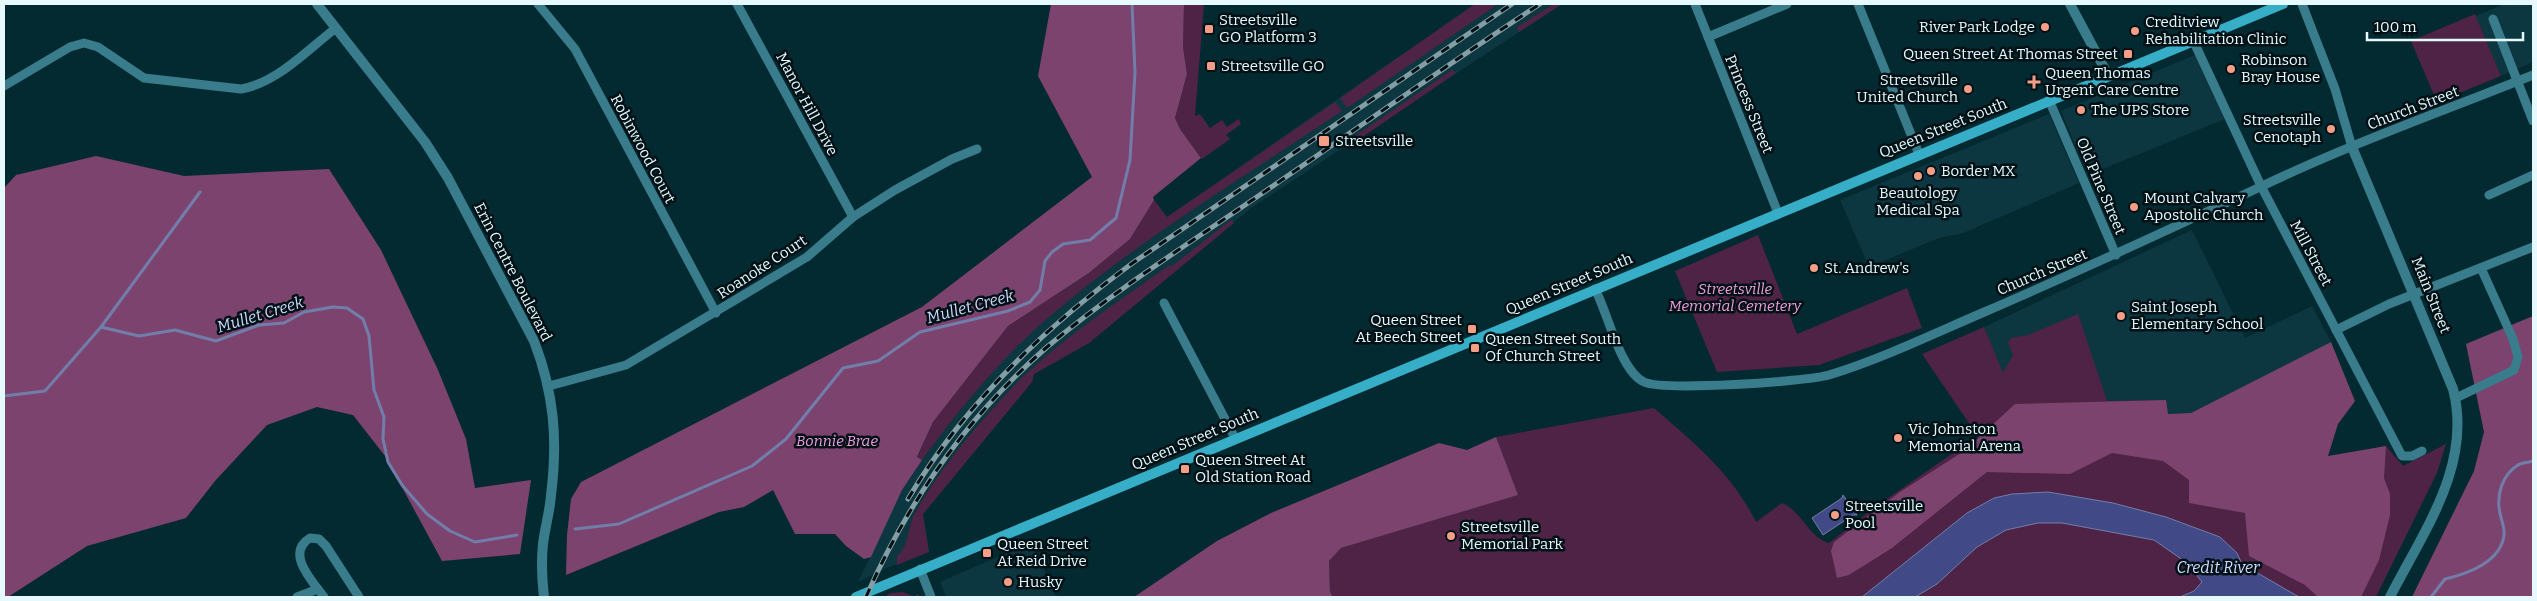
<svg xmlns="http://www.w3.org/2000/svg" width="2537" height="601" viewBox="0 0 2537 601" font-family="Bitter,serif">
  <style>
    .built { fill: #0d3740 }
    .green { fill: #4e2345 }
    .forest { fill: #7c436f }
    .water { fill: #414a86; stroke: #727eaa }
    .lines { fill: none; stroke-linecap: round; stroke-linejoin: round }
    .stream { stroke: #727eaa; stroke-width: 3 }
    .minor { stroke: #397c8c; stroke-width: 9 }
    .tertiary { stroke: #397c8c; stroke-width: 10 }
    .secondary { stroke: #37aec8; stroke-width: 10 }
    .rail-casing { stroke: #839ea4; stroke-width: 5 }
    .rail { stroke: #001116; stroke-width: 3; stroke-dasharray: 9; stroke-linecap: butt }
    .poi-dot { fill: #f49e88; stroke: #001116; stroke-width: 2 }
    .labels { text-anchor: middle; stroke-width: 5; stroke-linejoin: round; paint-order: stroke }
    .poi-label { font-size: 15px; fill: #e6f9fe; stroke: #001116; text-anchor: start }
    .street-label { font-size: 15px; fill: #e6f9fe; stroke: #001116 }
    .park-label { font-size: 15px; font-style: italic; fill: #f19dde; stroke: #001116 }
    .water-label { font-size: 16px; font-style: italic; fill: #d0d8fd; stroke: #001116 }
  </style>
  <rect width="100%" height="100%" fill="#042a31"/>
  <g class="built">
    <path d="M1475,4H1562L1251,208L1089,343L1034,374L1032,382L923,514L929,552L884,569L858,582L902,490L922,460L933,422L1130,239L1154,200L1167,217Z"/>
    <path d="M2504,4H2533V62L2501,76L2476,16Z"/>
    <path d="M2197,54L2225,119L2088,175L2061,111Z"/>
    <path d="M2049,114L2079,183L1963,233L1939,238L1869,267L1840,200Z"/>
    <path d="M2192,230L2245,338L2312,306L2331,342L2191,413L2168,414L2166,400L2015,404L1984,327Z"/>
    <path d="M1032,542L1056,597H946L940,582Z"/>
  </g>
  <g class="green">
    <path d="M1184,4H1204L1195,116L1200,114L1210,128L1222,120L1227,127L1239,119L1241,124L1226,135L1230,139L1202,159L1180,129L1175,118L1187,74L1183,47Z"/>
    <path d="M1475,4H1498L1347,108L1340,98Z"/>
    <path d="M1554,4H1562L1519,32L1517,27Z"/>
    <path d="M2475,14L2501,76L2437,102L2411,41Z"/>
    <path d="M1452,70L1456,73L1345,149L1346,142Z"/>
    <path d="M1335,102L1342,111C1244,177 1140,239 1050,316C1002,357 960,408 922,460L917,458L933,422L1008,326L1089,273L1130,239L1154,200L1167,217Z"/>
    <path d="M1231,220L1234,223L1089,343L1034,374L1032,382L923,514L929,552L897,565V556C908,549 908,527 914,515C936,475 967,437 998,403C1046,348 1110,308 1168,266H1172Z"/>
    <path d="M1758,235L1797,334L1907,288L1922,328L1819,365L1717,372L1675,271Z"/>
    <path d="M2078,314L2107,401L2166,400L2168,414L2328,457L2386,446L2403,466L2446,444L2437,473L2376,597H2299L2194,591L2180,597H1333L1330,592L1329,561L1341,548L1517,495L1496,437L1654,408C1695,444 1731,472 1756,522L1782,503C1802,511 1808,537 1829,543L1878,505L1959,449H1965L1979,438L1922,354L1984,327L2003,373L2013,355L2008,342L2011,338L2028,335Z"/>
    <path d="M903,592L915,597L917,594L921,597H884L891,593Z"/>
  </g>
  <g class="forest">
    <path d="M1051,4H1184L1183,47L1187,74L1175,118L1180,129L1201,158L1153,197L1154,200L1130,239L1089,273L1008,326L933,422L917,457L922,460L902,490L871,557L864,559L846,546L835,534H795L773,490L744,507L719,512L566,575L567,535L571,499L581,482L922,307L1092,177L1038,76Z"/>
    <path d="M96,156L184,176L329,169L381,250L438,370L466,439L475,488L531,480L520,554L442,561L385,456L353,415L317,407L267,425L215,481L186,518L87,546L8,597H4V188L16,175Z"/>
    <path d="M2533,316V597H2412L2474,471L2484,432L2466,344Z"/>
    <path d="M2331,342L2355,401L2338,424L2328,456L2386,446L2384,478L2390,494V515L2379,560L2361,597H2318L2305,585L2249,556L2245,513L2189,503V480L2163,461L2112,453L2070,474L1987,472L1892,548L1849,575L1837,578L1831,551L1834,542L1900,492L1964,451L2015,404L2166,400L2168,414L2191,413Z"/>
    <path d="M1496,437L1518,495L1341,548L1329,561L1330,592L1333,597H1134L1217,541L1271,513L1439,443L1467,450Z"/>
  </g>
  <g class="water">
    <path d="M2048,492L2113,503L2166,517L2220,537L2237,553L2242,564L2299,597H2180L2194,591L2202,582L2187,563L2154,540L2062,523H2038L2006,530L1977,547L1937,584L1915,597H1862L1967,513L1994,498L2012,494Z"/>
    <path d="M1843,495L1857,515H1853L1823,535L1812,518L1842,498Z"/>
  </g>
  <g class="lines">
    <g class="stream">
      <path d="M101,327L200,192"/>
      <path d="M4,396L45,391L101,327L139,336L175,330L216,341L259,325L284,323L304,312L333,307L347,308L363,319L369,336L374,390L384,417L383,439L388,462L402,485L427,514L450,531L475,542L517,535"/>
      <path d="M575,529L619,524L752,466L786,439L843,368L878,361L920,332L1008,311L1030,302L1040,290L1045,261L1052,252L1063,244L1090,240L1116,218L1130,160L1135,72L1132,4"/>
      <path d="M2431,597L2445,579C2467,574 2501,562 2504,535C2505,527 2501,520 2500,513C2496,495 2502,475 2518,465C2522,462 2528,463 2533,461"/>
    </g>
    <g class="minor">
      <path d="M538,4L575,49L716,313"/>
      <path d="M737,4L853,217"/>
      <path d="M1695,4L1778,213"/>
      <path d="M1858,4L1919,154"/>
      <path d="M2302,4L2335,89L2352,147"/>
      <path d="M2493,19L2533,121"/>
      <path d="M1708,37L1787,4"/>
      <path d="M2193,40L2261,186L2402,456H2412L2422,451"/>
      <path d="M4,86L70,47L84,43L98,47L144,78L241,89C277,83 307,50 336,28"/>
      <path d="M2049,100L2116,255"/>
      <path d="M2489,195L2533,175"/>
      <path d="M1595,289C1608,313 1620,371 1644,382C1663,391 1804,382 1829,375C1881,359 1931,335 1982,313C2075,273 2166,231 2258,188C2347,145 2441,112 2533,75"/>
      <path d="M1164,303L1235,438"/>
      <path d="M2336,330L2389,304L2533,247"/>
      <path d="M549,386L626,365L807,257L853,217L895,190L952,159L977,149"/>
      <path d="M2456,398L2514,370L2518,357L2513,339L2481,268"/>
      <path d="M920,569L931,597"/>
      <path d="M297,597L318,589"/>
      <path d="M324,597C312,581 285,553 310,538L319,539L326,546L359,597"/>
    </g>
    <g class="tertiary">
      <path d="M317,4L425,142L448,178L534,341C554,393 558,439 551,495C550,511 545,527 543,544C541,562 542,579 544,597"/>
      <path d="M2070,4L2108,75"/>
      <path d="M2352,147L2453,389C2473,465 2423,532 2390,597"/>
    </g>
    <path class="secondary" d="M856,597L2283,4"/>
    <g class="rail-casing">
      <g id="rail">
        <path d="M908,499C965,403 1045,327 1134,262L1512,4"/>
        <path d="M866,597C908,501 968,416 1047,347C1116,289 1193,241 1267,190C1358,128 1448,64 1540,4"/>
      </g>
    </g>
    <use href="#rail" class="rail"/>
  </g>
  <g class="poi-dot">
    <circle cx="2045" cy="27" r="5"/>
    <rect x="1204" y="24" width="10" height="10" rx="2.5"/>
    <circle cx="2135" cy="31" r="5"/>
    <rect x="2123" y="49" width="10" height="10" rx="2.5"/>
    <rect x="1206" y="61" width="10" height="10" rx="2.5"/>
    <circle cx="2231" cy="69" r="5"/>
    <path d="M2031.5 74.5h5v5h5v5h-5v5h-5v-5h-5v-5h5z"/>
    <circle cx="1968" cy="89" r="5"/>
    <circle cx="2081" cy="110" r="5"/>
    <circle cx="2331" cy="129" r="5"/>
    <rect x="1318" y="135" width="12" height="12" rx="2.5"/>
    <circle cx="1931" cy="171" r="5"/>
    <circle cx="1918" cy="176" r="5"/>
    <circle cx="2134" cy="207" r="5"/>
    <circle cx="1814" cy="268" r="5"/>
    <circle cx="2121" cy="316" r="5"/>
    <rect x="1467" y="324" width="10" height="10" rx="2.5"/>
    <rect x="1470" y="343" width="10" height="10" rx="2.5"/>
    <circle cx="1898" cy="438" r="5"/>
    <rect x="1180" y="464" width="10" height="10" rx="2.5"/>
    <circle cx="1835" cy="515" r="5"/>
    <circle cx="1451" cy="536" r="5"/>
    <rect x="982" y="548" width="10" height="10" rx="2.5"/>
    <circle cx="1008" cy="582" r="5"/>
  </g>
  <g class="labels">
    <g class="poi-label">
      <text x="1219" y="25">Streetsville<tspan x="1219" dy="17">GO Platform 3</tspan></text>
      <text x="2145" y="27">Creditview<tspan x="2145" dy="17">Rehabilitation Clinic</tspan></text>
      <text x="2035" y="32" text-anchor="end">River Park Lodge</text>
      <text x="2118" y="59" text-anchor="end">Queen Street At Thomas Street</text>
      <text x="2241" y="65">Robinson<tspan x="2241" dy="17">Bray House</tspan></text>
      <text x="1221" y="71">Streetsville GO</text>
      <text x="2045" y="78">Queen Thomas<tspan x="2045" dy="17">Urgent Care Centre</tspan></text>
      <text x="1958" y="85" text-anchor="end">Streetsville<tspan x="1958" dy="17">United Church</tspan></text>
      <text x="2091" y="115">The UPS Store</text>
      <text x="2321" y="125" text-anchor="end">Streetsville<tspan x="2321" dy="17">Cenotaph</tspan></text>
      <text x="1335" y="146">Streetsville</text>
      <text x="1941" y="176">Border MX</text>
      <text x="1918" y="198" text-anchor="middle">Beautology<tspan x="1918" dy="17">Medical Spa</tspan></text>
      <text x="2144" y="203">Mount Calvary<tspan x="2144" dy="17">Apostolic Church</tspan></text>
      <text x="1824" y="273">St. Andrew's</text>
      <text x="2131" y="312">Saint Joseph<tspan x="2131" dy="17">Elementary School</tspan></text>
      <text x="1462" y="325" text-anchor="end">Queen Street<tspan x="1462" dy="17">At Beech Street</tspan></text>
      <text x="1485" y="344">Queen Street South<tspan x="1485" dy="17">Of Church Street</tspan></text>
      <text x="1908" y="434">Vic Johnston<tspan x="1908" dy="17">Memorial Arena</tspan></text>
      <text x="1195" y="465">Queen Street At<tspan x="1195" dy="17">Old Station Road</tspan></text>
      <text x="1845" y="511">Streetsville<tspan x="1845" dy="17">Pool</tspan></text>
      <text x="1461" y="532">Streetsville<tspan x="1461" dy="17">Memorial Park</tspan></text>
      <text x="997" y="549">Queen Street<tspan x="997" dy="17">At Reid Drive</tspan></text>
      <text x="1018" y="587">Husky</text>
    </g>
    <g class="street-label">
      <text transform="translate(807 104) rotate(62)" y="5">Manor Hill Drive</text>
      <text transform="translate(1749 104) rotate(68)" y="5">Princess Street</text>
      <text transform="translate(2413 108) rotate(-21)" y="5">Church Street</text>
      <text transform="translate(1943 128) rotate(-22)" y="5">Queen Street South</text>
      <text transform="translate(643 149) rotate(62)" y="5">Robinwood Court</text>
      <text transform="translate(2101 186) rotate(67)" y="5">Old Pine Street</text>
      <text transform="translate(2311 253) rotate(62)" y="5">Mill Street</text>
      <text transform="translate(762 267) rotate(-33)" y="5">Roanoke Court</text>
      <text transform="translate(513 272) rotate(63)" y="5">Erin Centre Boulevard</text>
      <text transform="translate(2042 272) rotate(-23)" y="5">Church Street</text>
      <text transform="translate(1569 284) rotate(-23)" y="5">Queen Street South</text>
      <text transform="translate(2431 295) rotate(68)" y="5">Main Street</text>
      <text transform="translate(1195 439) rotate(-23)" y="5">Queen Street South</text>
    </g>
    <g class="park-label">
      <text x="1735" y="294">Streetsville<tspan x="1735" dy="17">Memorial Cemetery</tspan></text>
      <text x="837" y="446">Bonnie Brae</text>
    </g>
    <g class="water-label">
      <text transform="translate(970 306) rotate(-15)" y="6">Mullet Creek</text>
      <text transform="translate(260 314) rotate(-17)" y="6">Mullet Creek</text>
      <text x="2218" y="573">Credit River</text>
    </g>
  </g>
  <rect width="2537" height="601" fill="none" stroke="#e6f9fe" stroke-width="10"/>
  <path d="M2367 32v8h156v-8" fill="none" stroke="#e6f9fe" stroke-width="2.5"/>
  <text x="2374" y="32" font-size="15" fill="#e6f9fe" stroke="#001116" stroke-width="4" paint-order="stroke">100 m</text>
</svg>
